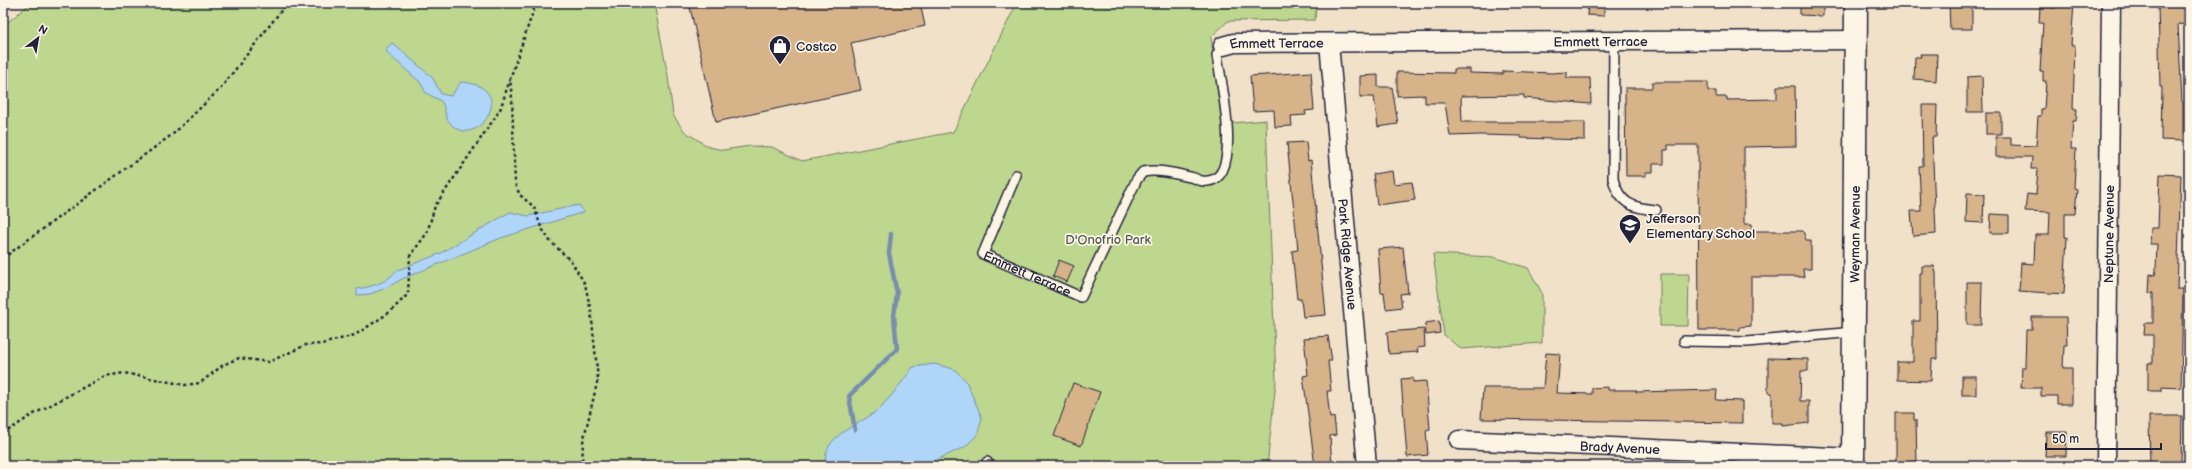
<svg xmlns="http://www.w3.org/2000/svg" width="2192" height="469" viewBox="0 0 2192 469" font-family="'Balsamiq Sans',sans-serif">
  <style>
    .green { fill: #bdd78e; stroke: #707c64 }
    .water { fill: #afd6f9; stroke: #778ead }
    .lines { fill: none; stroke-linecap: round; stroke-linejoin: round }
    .stream { stroke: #778ead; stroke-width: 4.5 }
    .building { fill: #d7b389; stroke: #22223b }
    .service-casing { stroke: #22223b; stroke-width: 12 }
    .minor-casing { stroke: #22223b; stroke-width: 21 }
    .tertiary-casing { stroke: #22223b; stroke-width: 25 }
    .path { stroke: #22223b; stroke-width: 2.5; stroke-dasharray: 3 3; stroke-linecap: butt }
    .service { stroke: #fcf5e5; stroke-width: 9 }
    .minor { stroke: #fcf5e5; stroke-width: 18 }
    .tertiary { stroke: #fcf5e5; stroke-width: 22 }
    .labels { text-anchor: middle; stroke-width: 3.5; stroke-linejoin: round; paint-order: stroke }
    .street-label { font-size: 13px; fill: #22223b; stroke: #fcf5e5 }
    .poi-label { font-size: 13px; fill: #22223b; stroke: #fcf5e5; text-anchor: start }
    .park-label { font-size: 13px; fill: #505854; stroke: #fcf5e5 }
  </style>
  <rect width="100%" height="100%" fill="#f1e1c9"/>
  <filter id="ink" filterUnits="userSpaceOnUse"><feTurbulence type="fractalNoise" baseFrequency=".025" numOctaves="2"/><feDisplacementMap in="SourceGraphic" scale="8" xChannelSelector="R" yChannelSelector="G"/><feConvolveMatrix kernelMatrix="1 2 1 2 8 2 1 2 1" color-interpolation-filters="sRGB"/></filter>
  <g filter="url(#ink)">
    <g class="green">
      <path d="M31,3H654L668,76L673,115L684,131L709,147L723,150L750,146L772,147L802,161L953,132L1017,3H1316L1315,20L1228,21L1211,37L1222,124L1266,120L1276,381L1267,466H3V26Z"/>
      <path d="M1433,254L1493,257L1528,268L1542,293V343L1461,349L1444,335Z"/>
      <path d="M1660,274H1689L1688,326H1660Z"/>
    </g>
    <g class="water">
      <path d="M392,43L432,77L441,94L451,96L461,82C522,86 476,154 450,123C444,117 446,108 441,101L426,93L420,82L388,54L386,49Z"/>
      <path d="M579,205L584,212L501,238L402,279L386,288L370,294L357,295V289C373,286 385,284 396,271L441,253L510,212L528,216Z"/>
      <path d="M934,364L954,369L966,381L982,418L977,435L965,447L923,466H826C820,434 861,426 880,408C892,396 903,381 913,367Z"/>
    </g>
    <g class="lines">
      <path class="stream" d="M855,430L849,396L897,349L894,316L897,294L889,253L891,234"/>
    </g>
    <g class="building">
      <path d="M689,3H920L925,26L851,43L861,90L716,122Z"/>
      <path d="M1588,3H1604V16L1587,15Z"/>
      <path d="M1800,3H1823V16L1800,15Z"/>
      <path d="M1949,3H1972V29H1950Z"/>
      <path d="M2055,3H2074L2071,45H2075L2073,109H2077L2076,121H2073L2071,149H2076L2074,188L2077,189L2075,214H2065V237H2067L2064,294L2019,291L2021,263L2034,264L2035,235H2049L2050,212L2025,211L2027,194L2036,195L2038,169H2031L2032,157H1996V137H2011V145L2036,146L2038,116H2041V109H2044L2046,81H2043V71H2040L2043,23H2039L2040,7L2055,8Z"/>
      <path d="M2158,3H2189V25L2178,24L2182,102H2183V141L2161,140L2162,87H2160Z"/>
      <path d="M1920,54H1937L1936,81L1914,79L1915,57H1921Z"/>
      <path d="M1454,69H1470V73L1503,74V71L1551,73L1567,72V78H1590L1591,104L1524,98V95L1461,96L1462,122H1585V140L1521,138V136L1480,135L1450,136L1445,103H1425V95L1397,96V72L1454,73Z"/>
      <path d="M1311,72L1314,110L1305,111L1306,115L1291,116L1292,126L1275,127L1274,110L1253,111L1250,76Z"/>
      <path d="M1378,75V87H1392L1398,124L1378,127L1374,97H1360V76Z"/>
      <path d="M1982,76L1983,112H1967V77Z"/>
      <path d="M1652,82H1708V91H1716V97H1727V100L1777,99V86H1795L1796,146L1744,147V224H1752V231H1803L1806,240H1811V269H1803L1804,277H1751V326L1740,327V330H1699L1698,145H1668V150H1664V164H1653V172H1646V176H1626L1625,88H1652Z"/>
      <path d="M1922,105H1937L1936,137H1932L1936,234L1913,236L1911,211H1921L1919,166H1923Z"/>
      <rect x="1986" y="113" width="15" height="21"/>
      <path d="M1306,142L1308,161L1311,160L1326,315L1303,317L1301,299H1297L1292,251L1298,250L1287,143Z"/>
      <path d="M1392,171L1394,184L1412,182L1415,200L1377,205L1373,174Z"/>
      <path d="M2160,174L2181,175L2177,289H2183L2181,388L2162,387V391H2148V363H2153V335H2144L2145,323H2153V293H2149L2150,274L2155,275L2156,270L2157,244H2150L2151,228H2158Z"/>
      <path d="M1967,193L1984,194L1983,223L1966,222Z"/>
      <path d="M1991,214L2009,215V233H1990Z"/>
      <path d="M1403,247L1408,293L1400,294L1402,307L1386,309L1384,292L1381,293L1378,249Z"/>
      <path d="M1059,260L1074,266L1067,282L1053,276Z"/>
      <path d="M1922,266H1934L1936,273L1937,359H1932L1931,381L1897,380V362H1913V321H1920V273H1922Z"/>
      <path d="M1967,282H1982L1981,325H1967Z"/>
      <path d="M2032,317H2066L2067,345H2064L2063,368H2072V404H2057V396H2041V388H2021L2022,367H2025L2026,330H2032Z"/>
      <path d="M1439,321L1440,333L1426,335L1425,323Z"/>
      <path d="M1424,329L1425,347L1417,348L1418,352L1389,354L1387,332Z"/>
      <path d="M1328,336L1332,361H1328L1331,391H1327L1330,418L1334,417L1336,435L1330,436L1332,466H1315L1303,376L1308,375L1304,338Z"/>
      <path d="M1546,353L1560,354L1557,393L1592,394V388L1608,387V390H1636V392L1717,390L1716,400L1742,401V423L1481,419L1483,388H1543Z"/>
      <path d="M1768,358L1808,359V371H1801L1800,401H1809V423L1783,426V423H1772V393H1768Z"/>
      <rect x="1962" y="376" width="14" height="19"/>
      <path d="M1413,378V382L1426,381L1430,429L1426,430L1428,455L1407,457L1401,379Z"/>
      <path d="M1073,383L1100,392L1081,446L1054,436Z"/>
      <path d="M1896,413H1914V420H1916L1917,466H1896Z"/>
      <path d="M2149,416H2182L2181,466H2150Z"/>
      <path d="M2046,432H2067L2066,456H2045Z"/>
    </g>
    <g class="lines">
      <g class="service-casing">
        <g id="service">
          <path d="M1614,40L1613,179C1619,203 1632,208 1656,210"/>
          <path id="s1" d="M1016,175L983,254L1081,297L1137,179L1143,172C1160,169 1176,174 1194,178C1198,180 1204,182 1208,181C1244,178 1220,78 1217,55L1223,46"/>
          <path d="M1684,341L1747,342L1854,332"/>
          <path d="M987,462L989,466"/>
        </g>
      </g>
      <g class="minor-casing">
        <g id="minor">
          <path id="s2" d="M1329,43L1367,466"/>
          <path id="s3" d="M1223,46L1234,43L1855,40"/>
          <path id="s4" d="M1459,440L1853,458"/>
          <path id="s5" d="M2106,466L2111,3"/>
        </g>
      </g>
      <g class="tertiary-casing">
        <g id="tertiary">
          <path id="s6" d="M1853,466L1856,3"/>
        </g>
      </g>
      <g class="path">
        <path d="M536,3L510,79L512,98L515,184L520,195L534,207L541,227L550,241L571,261L585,284L591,311L598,379L583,442L582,466"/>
        <path d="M3,258L173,134L221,88L287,3"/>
        <path d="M3,434L32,415L105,376L124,373L185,385L200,383L223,365L239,358L269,362L306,345L322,344L355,335L390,312L408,294L410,256L427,233L435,206L500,110L510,79"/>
      </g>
      <use href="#service" class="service"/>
      <use href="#minor" class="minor"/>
      <use href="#tertiary" class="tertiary"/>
    </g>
  </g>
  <defs>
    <g id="shop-pin" transform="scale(1.15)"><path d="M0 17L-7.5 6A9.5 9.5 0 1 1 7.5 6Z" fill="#22223b" stroke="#fcf5e5"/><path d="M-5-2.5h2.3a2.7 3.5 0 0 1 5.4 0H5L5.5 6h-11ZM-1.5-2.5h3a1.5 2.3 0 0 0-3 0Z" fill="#fff"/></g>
    <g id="school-pin" transform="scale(1.15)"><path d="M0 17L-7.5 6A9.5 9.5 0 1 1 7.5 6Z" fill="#22223b" stroke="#fcf5e5"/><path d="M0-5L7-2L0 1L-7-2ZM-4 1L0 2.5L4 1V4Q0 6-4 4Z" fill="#fff"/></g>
  </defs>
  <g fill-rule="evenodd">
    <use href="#shop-pin" x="780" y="46"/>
    <use href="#school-pin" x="1630" y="225"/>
  </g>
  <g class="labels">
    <g class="street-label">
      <text dy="5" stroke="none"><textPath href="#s3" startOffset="378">Emmett Terrace</textPath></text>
      <text dy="5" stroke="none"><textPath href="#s3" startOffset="54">Emmett Terrace</textPath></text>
      <text dy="5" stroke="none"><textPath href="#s6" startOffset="232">Weyman Avenue</textPath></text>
      <text dy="5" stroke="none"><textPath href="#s5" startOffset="232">Neptune Avenue</textPath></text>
      <text dy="5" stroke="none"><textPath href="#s2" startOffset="212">Park Ridge Avenue</textPath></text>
      <text dy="5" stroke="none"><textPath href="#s1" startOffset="134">Emmett Terrace</textPath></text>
      <text dy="5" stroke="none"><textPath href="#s4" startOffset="161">Brady Avenue</textPath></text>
    </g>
    <g class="poi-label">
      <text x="796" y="51">Costco</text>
      <text x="1646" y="223">Jefferson<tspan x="1646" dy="15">Elementary School</tspan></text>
    </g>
    <g class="park-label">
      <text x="1108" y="244">D'Onofrio Park</text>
    </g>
  </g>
  <rect width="2192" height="469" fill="none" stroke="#fcf5e5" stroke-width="16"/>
  <rect x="8" y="8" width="2176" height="453" fill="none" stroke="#22223b" stroke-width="1.5" filter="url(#ink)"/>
  <g transform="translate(38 38) rotate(31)" stroke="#fcf5e5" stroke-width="3" paint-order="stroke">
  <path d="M0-3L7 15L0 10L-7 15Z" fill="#22223b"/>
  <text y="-6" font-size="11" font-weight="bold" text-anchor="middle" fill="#22223b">N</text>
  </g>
  <path d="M2046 443v6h115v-6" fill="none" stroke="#22223b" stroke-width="2"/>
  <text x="2052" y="443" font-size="12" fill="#22223b" stroke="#fcf5e5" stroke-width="3" paint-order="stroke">50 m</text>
</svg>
